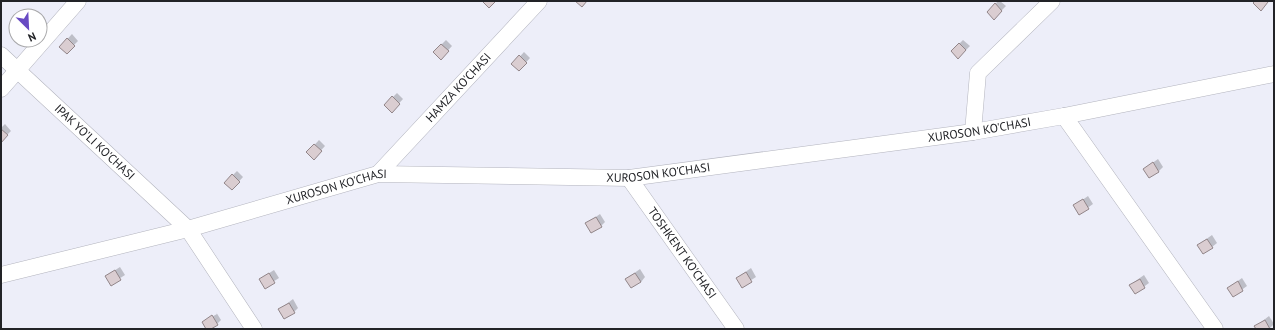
<svg xmlns="http://www.w3.org/2000/svg" width="1275" height="330" viewBox="0 0 1275 330" font-family="'PT Sans',sans-serif">
  <style>
    .shadow { fill: #0003 }
    .building { fill: #dacdd1; stroke: #92868a }
    .lines { fill: none; stroke-linecap: round; stroke-linejoin: round }
    .minor-casing { stroke: #b3b4be; stroke-width: 17 }
    .minor { stroke: #fff; stroke-width: 16 }
    .labels { text-anchor: middle; stroke-width: 3; stroke-linejoin: round; paint-order: stroke }
    .street-label { font-size: 12px; fill: #222327; stroke: #fff }
  </style>
  <rect width="100%" height="100%" fill="#edeef9"/>
  <g class="shadow">
    <path d="M998,1H1000L1006,6L994,18L988,12Z"/>
    <path d="M72,34L78,41L67,52L60,47Z"/>
    <path d="M446,40L452,46L441,58L434,52Z"/>
    <path d="M963,40L970,46L958,58L952,51Z"/>
    <path d="M524,52L530,58L519,70L513,64Z"/>
    <path d="M397,93L403,99L392,111L385,105Z"/>
    <path d="M5,124L11,131L1,141V128Z"/>
    <path d="M319,140L325,146L314,158L308,152Z"/>
    <path d="M1158,159L1163,167L1159,171L1144,169Z"/>
    <path d="M237,171L243,177L232,189L225,183Z"/>
    <path d="M1088,196L1093,204L1079,214L1074,206Z"/>
    <path d="M600,214L605,222L601,226L587,223Z"/>
    <path d="M1212,235L1217,243L1212,247L1198,245Z"/>
    <path d="M120,267L125,275L111,284L106,276Z"/>
    <path d="M751,268L756,277L742,286L737,278Z"/>
    <path d="M640,269L645,277L641,282L626,279Z"/>
    <path d="M274,270L279,278L265,287L260,279Z"/>
    <path d="M1144,275L1149,283L1135,293L1130,285Z"/>
    <path d="M1242,278L1247,286L1233,296L1228,288Z"/>
    <path d="M293,299L298,308L294,312L280,309Z"/>
    <path d="M216,312L221,320L217,324L207,329L203,322L206,319V320L217,314Z"/>
    <path d="M1269,316L1274,324L1269,329H1257L1256,326Z"/>
  </g>
  <g class="building">
    <path d="M482,1H496L489,8Z"/>
    <path d="M575,1H587L582,7Z"/>
    <path d="M1255,1H1267L1268,2L1261,11L1253,3Z"/>
    <path d="M995,3L1002,11L994,20L987,12Z"/>
    <path d="M67,38L75,46L67,54L59,47Z"/>
    <path d="M959,43L966,50L958,59L951,51Z"/>
    <path d="M441,44L449,51L441,60L433,52Z"/>
    <path d="M519,55L527,63L519,71L511,64Z"/>
    <path d="M392,96L400,104L392,113L384,105Z"/>
    <path d="M1,129L8,135L1,143Z"/>
    <path d="M314,144L322,151L314,160L306,152Z"/>
    <path d="M1153,162L1159,172L1149,178L1143,169Z"/>
    <path d="M232,174L240,182L232,190L224,183Z"/>
    <path d="M1083,199L1089,209L1079,215L1073,205Z"/>
    <path d="M596,217L602,227L591,233L585,223Z"/>
    <path d="M1207,239L1213,248L1203,254L1197,245Z"/>
    <path d="M115,270L121,280L111,286L105,276Z"/>
    <path d="M746,272L752,282L742,288L736,278Z"/>
    <path d="M269,273L275,283L265,289L259,279Z"/>
    <path d="M635,273L641,282L631,288L625,279Z"/>
    <path d="M1140,279L1145,288L1135,294L1129,285Z"/>
    <path d="M1238,281L1243,291L1233,297L1227,288Z"/>
    <path d="M289,303L295,313L284,319L278,309Z"/>
    <path d="M212,315L218,325L211,329H206L202,322Z"/>
    <path d="M1265,320L1270,329H1256L1254,326Z"/>
  </g>
  <g class="lines">
    <g class="minor-casing">
      <g id="minor">
        <path id="s1" d="M1,55L188,229L254,329"/>
        <path d="M1,89L78,1"/>
        <path d="M1064,116L1274,74"/>
        <path d="M973,132L978,73L1052,1"/>
        <path id="s2" d="M378,174L539,1"/>
        <path id="s3" d="M629,178L736,329"/>
        <path id="s4" d="M1,275L188,229L378,174L629,178L973,132L1064,116L1215,329"/>
      </g>
    </g>
    <use href="#minor" class="minor"/>
  </g>
  <g class="labels">
    <g class="street-label">
      <text dy="4" stroke="none"><textPath href="#s2" startOffset="118">HAMZA KO'CHASI</textPath></text>
      <text dy="4" stroke="none"><textPath href="#s4" startOffset="995">XUROSON KO'CHASI</textPath></text>
      <text dy="4" stroke="none"><textPath href="#s1" startOffset="128">IPAK YO'LI KO'CHASI</textPath></text>
      <text dy="4" stroke="none"><textPath href="#s4" startOffset="671">XUROSON KO'CHASI</textPath></text>
      <text dy="4" stroke="none"><textPath href="#s4" startOffset="347">XUROSON KO'CHASI</textPath></text>
      <text dy="4" stroke="none"><textPath href="#s3" startOffset="92">TOSHKENT KO'CHASI</textPath></text>
    </g>
  </g>
  <rect width="1275" height="330" fill="none" stroke="#222327" stroke-width="4"/>
  <g transform="translate(28 28) rotate(156)"><circle r="19" fill="#ffffff" stroke="#a7a7a9"/>
  <path d="M0-3L7 15L0 10L-7 15Z" fill="#684ac3"/>
  <text y="-6" font-size="11" font-weight="bold" text-anchor="middle" fill="#222327">N</text>
  </g>
</svg>
